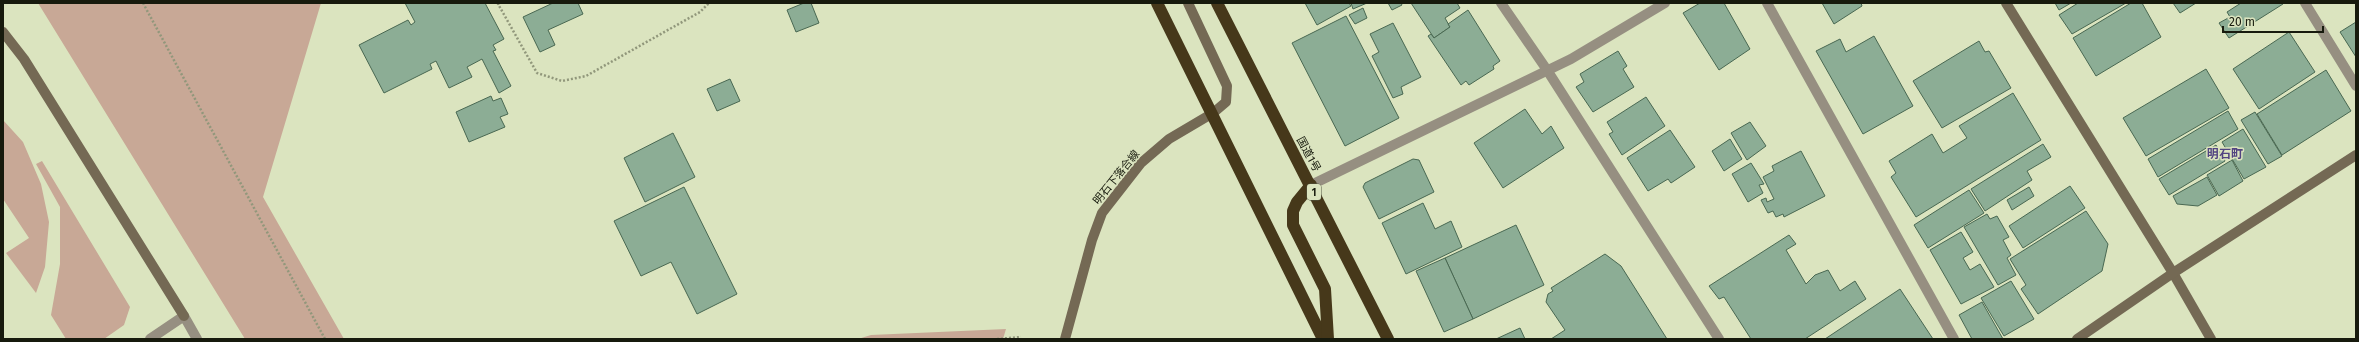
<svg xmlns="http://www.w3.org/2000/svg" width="2359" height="342" viewBox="0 0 2359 342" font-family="'Fira Sans','Noto Sans JP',sans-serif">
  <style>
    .green { fill: #c8a896 }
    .building { fill: #8cad95; stroke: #496852 }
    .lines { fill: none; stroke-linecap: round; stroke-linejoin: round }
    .path { stroke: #91977b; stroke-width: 2.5; stroke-dasharray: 2 2; stroke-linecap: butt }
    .street { stroke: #968f81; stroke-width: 10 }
    .secondary { stroke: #746954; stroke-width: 10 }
    .highway { stroke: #46381a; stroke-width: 12 }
    .labels { text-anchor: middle; stroke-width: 3; stroke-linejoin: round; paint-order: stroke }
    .shield { fill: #dbe4bf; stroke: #525742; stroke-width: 1 }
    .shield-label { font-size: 10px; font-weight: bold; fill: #171a0d }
    .street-label { font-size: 11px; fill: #171a0d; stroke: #dbe4bf }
    .neighbourhood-label { font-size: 12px; font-weight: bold; fill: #524481; stroke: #dbe4bf }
  </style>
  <rect width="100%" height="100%" fill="#dbe4bf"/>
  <g class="green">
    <path d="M38,3H321L263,197L344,339H245Z"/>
    <path d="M3,120L23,142L41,184L49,222L45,267L36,293L6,253L29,238L3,199Z"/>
    <path d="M42,161L130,307L124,325L104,339H66L51,315L60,264V207L36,164Z"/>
    <path d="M1006,329L1003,339H858L871,335Z"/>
  </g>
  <g class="building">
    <path d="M405,3H485L504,39L493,45L496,50L493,51L511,86L499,93L482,59L467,67L472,77L449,88L436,61L430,64L432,69L384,93L359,45L408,20L411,25L415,22Z"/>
    <path d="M553,3H578L583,14L548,30L555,45L540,52L523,17Z"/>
    <path d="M804,3H811L819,23L796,32L787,10Z"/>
    <path d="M1305,3H1349L1351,6L1317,25Z"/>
    <path d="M1351,3H1367L1353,9Z"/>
    <path d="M1388,3H1401L1402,5L1392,10Z"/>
    <path d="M1411,3H1457L1460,8L1445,18L1450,27L1434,38Z"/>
    <path d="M1700,3H1724L1750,49L1719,70L1683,13Z"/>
    <path d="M1822,3H1861L1862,6L1834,24Z"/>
    <path d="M2055,3H2071L2059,10Z"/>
    <path d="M2078,3H2126L2072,34L2059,15Z"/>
    <path d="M2131,3H2142L2161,37L2096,76L2073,38Z"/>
    <path d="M2173,3H2196L2180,13Z"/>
    <path d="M2241,3H2282L2283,4L2229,38L2219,23L2230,17L2227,12Z"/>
    <path d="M1363,8L1367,18L1355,24L1349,15Z"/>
    <path d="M1468,10L1500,61L1493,66L1494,69L1469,85L1466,81L1461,85L1428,36L1431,34L1434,38L1450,27L1448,24Z"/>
    <path d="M1346,16L1399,118L1345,146L1292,43Z"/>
    <path d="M2356,22V57L2340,32Z"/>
    <path d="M1393,23L1421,77L1401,87L1403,94L1393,98L1372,56L1379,52L1370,34Z"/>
    <path d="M2289,32L2315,72L2259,109L2233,69Z"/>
    <path d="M1874,36L1913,106L1863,134L1816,51L1840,39L1846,52Z"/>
    <path d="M1979,41L1985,52L1989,51L2011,88L1942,128L1913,81Z"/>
    <path d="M1618,51L1627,66L1623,69L1634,87L1593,112L1576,87L1584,82L1580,74Z"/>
    <path d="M2206,69L2229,108L2146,156L2123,118Z"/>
    <path d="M2326,70L2351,111L2282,155L2257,114Z"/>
    <path d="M730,79L740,101L717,111L707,89Z"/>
    <path d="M2013,93L2041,140L1916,217L1891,177L1896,173L1889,161L1932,134L1943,153L1967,138L1959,126Z"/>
    <path d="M491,96L493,101L501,98L508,114L500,117L505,127L469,142L456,112Z"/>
    <path d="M1646,97L1665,126L1622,155L1609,134L1613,132L1607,122Z"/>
    <path d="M1525,109L1542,134L1551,126L1564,148L1503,188L1474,143Z"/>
    <path d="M2228,111L2238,129L2158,177L2148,159Z"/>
    <path d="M2255,112L2282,156L2268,164L2241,120Z"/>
    <path d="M1750,122L1766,146L1747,160L1731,133Z"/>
    <path d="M2243,129L2266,167L2244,179L2222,142Z"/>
    <path d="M1670,130L1695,167L1671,183L1668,179L1648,191L1627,158Z"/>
    <path d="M673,133L695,177L645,202L624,158Z"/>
    <path d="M1730,139L1742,159L1724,171L1712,151Z"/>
    <path d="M2043,144L2051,157L2027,171L2032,180L1985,211L1971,189Z"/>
    <path d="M2216,145L2225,161L2169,195L2159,179Z"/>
    <path d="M1801,151L1825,196L1784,217L1783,214L1776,217L1773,211L1768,213L1761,200L1766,198L1767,202L1774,199L1763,177L1774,171L1772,166Z"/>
    <path d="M1413,159L1419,160L1434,192L1379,219L1363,187L1365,183Z"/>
    <path d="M2232,160L2243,181L2219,196L2207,175Z"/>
    <path d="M1751,163L1764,184L1759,185L1763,193L1748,202L1732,174Z"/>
    <path d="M2207,177L2217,195L2198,206L2177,204L2173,196Z"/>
    <path d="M2070,186L2085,208L2023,248L2009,226Z"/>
    <path d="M684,187L737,294L697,314L671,262L641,276L614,221Z"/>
    <path d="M2029,187L2034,196L2012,210L2007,200Z"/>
    <path d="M1969,190L1984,213L1928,248L1914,225Z"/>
    <path d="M1423,203L1435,229L1451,221L1462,247L1406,274L1382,223Z"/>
    <path d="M2086,211L2108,244L2102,271L2038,314L2021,289L2026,285L2010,259Z"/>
    <path d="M1987,214L1990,219L1997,216L2009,237L2003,240L2011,255L2007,258L2016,275L1998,285L1964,227Z"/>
    <path d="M1516,225L1544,285L1473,319L1445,258Z"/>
    <path d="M1961,232L1973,252L1963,258L1970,270L1980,264L1994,287L1961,304L1930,250Z"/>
    <path d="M1789,235L1796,244L1786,250L1806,284L1815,275L1828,270L1840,291L1855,281L1866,299L1805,339H1751L1724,297L1719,299L1709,286Z"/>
    <path d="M1605,254L1621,266L1667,339H1551L1565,330L1546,302L1548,294L1553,291L1551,288Z"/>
    <path d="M1445,258L1473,319L1444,332L1416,271Z"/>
    <path d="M2011,281L2034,319L2004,336L1981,298Z"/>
    <path d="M1900,289L1933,339H1825Z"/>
    <path d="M1982,302L2003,339H1972L1959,315Z"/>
    <path d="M1520,328L1525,339H1496Z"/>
  </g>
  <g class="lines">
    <g class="path">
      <path d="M143,3L325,339"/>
      <path d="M499,3L498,4L537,73L562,81L586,76L700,12L709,3"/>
      <path d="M997,339L1021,337"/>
    </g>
    <g class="street">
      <path d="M1501,3L1547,70L1719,339"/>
      <path d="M1767,3L1954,339"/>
      <path d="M2305,3L2356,86"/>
      <path d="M1311,185L1571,59L1665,3"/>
      <path d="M150,339L184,316L197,339"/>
    </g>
    <g class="secondary">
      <path d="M2006,3L2173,273L2211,339"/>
      <path d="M3,32L24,59L184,316"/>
      <path d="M1065,339L1092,240L1102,213L1141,163L1169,139L1213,113L1226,102L1227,86L1188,3"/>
      <path d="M2077,339L2173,273L2356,155"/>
    </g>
    <g class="highway">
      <path d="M1157,3L1323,339"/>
      <path d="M1217,3L1388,339"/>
      <path d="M1311,185L1297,202L1293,211V225L1325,289L1328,339"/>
    </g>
  </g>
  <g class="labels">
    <rect class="shield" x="1307" y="184" width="14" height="16" rx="3"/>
    <g class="shield-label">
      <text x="1314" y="196">1</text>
    </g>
    <g class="street-label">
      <text transform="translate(1309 154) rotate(62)" y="4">国道1号</text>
      <text transform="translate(1116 177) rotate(-51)" y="4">明石下落合線</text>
    </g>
    <g class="neighbourhood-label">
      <text x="2225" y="158">明石町</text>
    </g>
  </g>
  <rect width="2359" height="342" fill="none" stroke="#171a0d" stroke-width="8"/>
  <path d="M2223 26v6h100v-6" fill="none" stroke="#171a0d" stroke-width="2"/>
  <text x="2229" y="26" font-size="12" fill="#171a0d" stroke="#dbe4bf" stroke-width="3" paint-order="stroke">20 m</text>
</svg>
